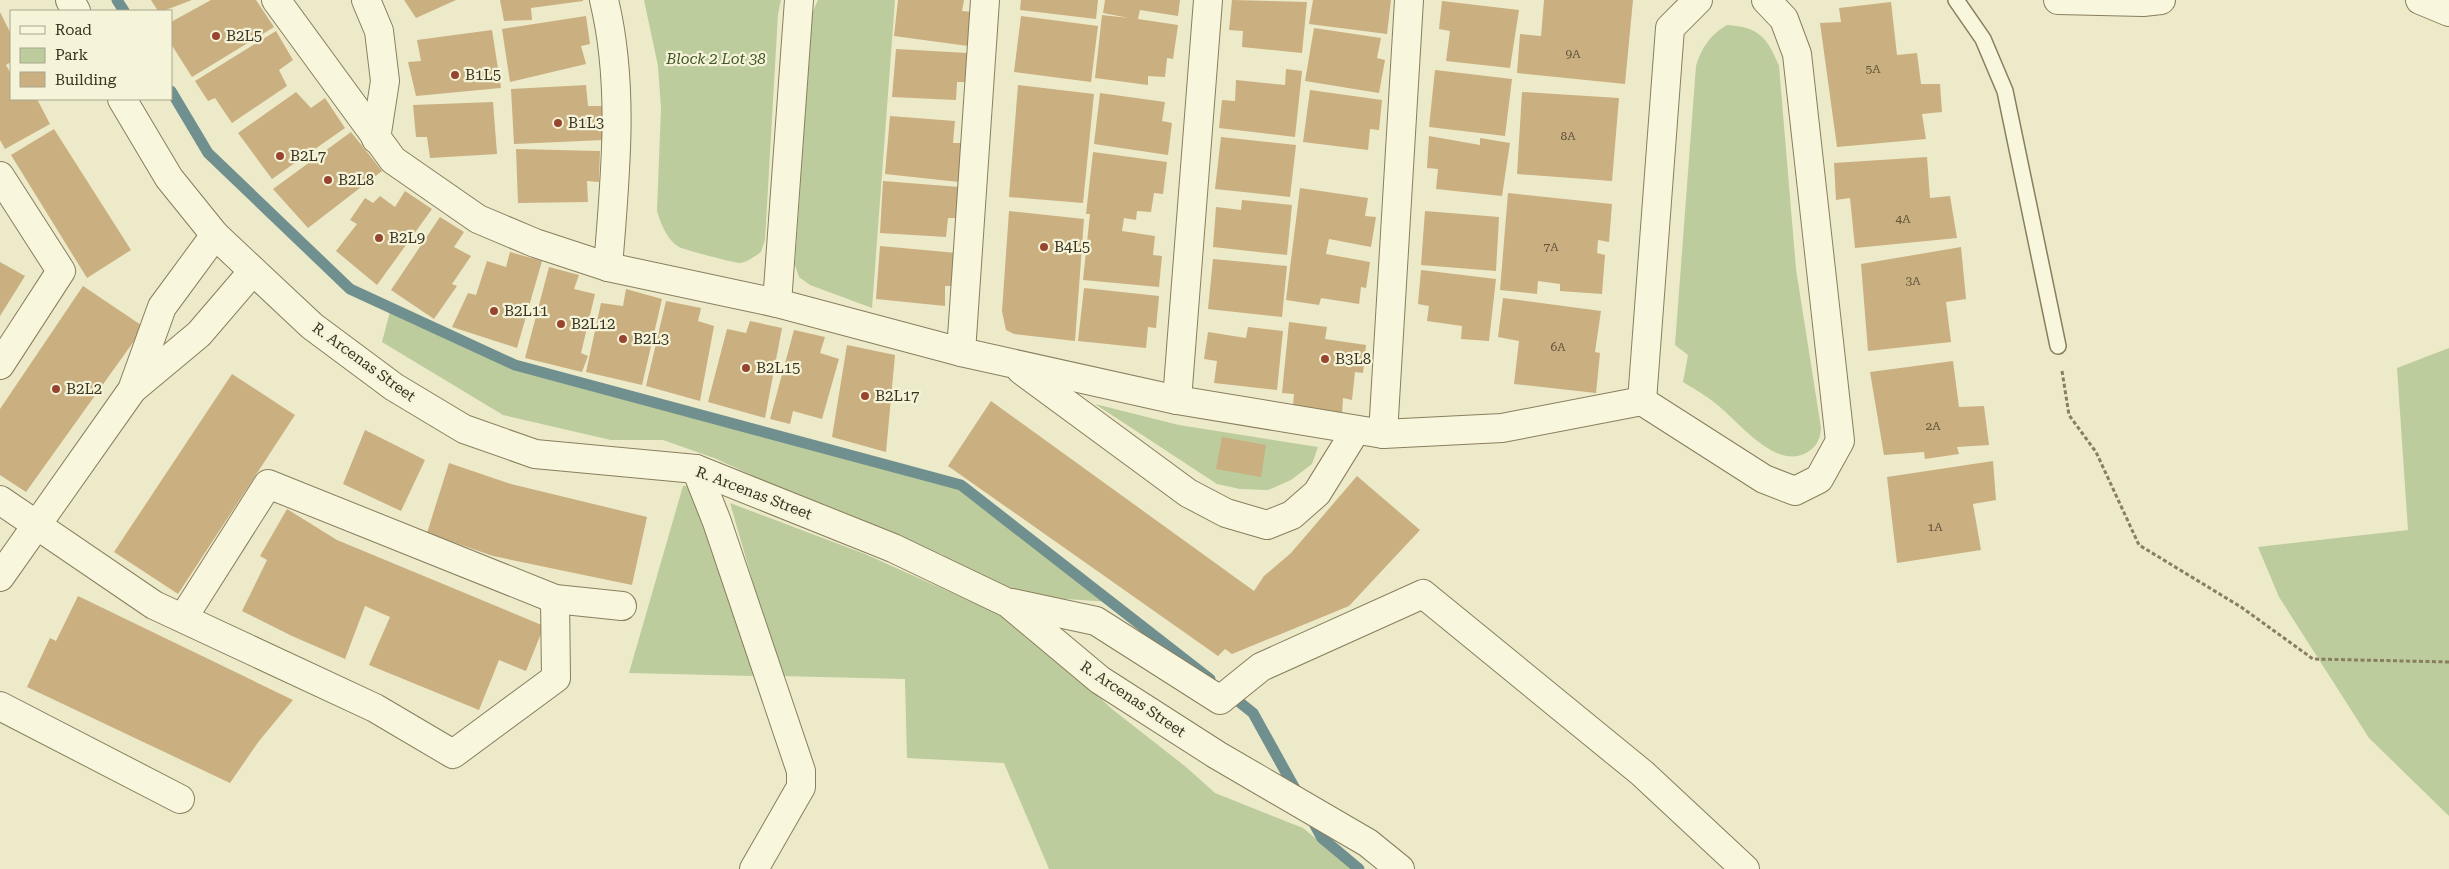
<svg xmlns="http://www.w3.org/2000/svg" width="2449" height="869" viewBox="0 0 2449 869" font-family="'Roboto Serif',serif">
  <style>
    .green { fill: #bccc9c }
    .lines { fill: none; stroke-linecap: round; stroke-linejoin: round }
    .stream { stroke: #70908f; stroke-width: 11 }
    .building { fill: #caaf80 }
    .lane-casing { stroke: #897e5e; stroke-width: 18 }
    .street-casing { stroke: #897e5e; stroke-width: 30 }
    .path { stroke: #897e5e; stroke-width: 3; stroke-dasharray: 4 2.5; stroke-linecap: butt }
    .lane { stroke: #f8f6dc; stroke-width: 15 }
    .street { stroke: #f8f6dc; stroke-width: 28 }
    .poi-dot { fill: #97452f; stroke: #f5f3d8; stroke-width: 2 }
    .labels { text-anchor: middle; stroke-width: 4.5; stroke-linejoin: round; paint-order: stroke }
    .number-label { font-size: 12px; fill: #5e5239 }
    .poi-label { font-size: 15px; fill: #3a3321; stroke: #f5f3d8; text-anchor: start }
    .park-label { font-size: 15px; font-style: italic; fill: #415628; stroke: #f5f3d8 }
    .street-label { font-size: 15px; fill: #3a3321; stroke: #f5f3d8 }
  </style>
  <rect width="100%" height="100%" fill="#edeac9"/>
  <g class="green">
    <path d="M644,0H781L778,14L765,240L761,252C755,256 748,262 740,263C735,263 685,250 679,247C667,240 661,224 657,211L661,108L658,66Z"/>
    <path d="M818,0H895L872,308L810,285L799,277L795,265L812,13Z"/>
    <path d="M1727,25C1759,27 1767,37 1779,66L1796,269L1821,428C1820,441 1816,448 1804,454C1775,467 1741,425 1721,408C1710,398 1696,390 1683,382L1688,355L1675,345L1696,66C1702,47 1710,35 1727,25Z"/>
    <path d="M391,308L515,365L961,485L1110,602L1022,596L969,571L941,554L872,530L714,458L663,440H611L503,415L382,342Z"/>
    <path d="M2449,348V816L2369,738L2279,597L2258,547L2408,530L2397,368Z"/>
    <path d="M1095,404L1179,425L1318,447L1312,464L1291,480L1268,490L1240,489L1217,484Z"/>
    <path d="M693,485L705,505L753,676L629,673L683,486Z"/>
    <path d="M730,503L865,554L1001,615L1065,665L1112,709L1186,767L1215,793L1303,828L1353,869H1049L1004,763L907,758L905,679L780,676Z"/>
  </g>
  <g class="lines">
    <g class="stream">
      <path d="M117,0L124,11"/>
      <path d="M171,91L208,153L350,289L515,365L961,485L1210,679"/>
      <path d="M1228,693L1253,713L1299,796"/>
      <path d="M1310,816L1322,838L1359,869"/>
    </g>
  </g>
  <g class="building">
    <path d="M151,0H192L163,11H158Z"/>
    <path d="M211,0H256L274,27L192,77L171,44V22Z"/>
    <path d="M404,0H456L416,18Z"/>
    <path d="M500,0H583V1L531,8L532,20L504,21Z"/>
    <path d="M898,0H964L962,11L972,12L968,46L894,36Z"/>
    <path d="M1021,0H1098L1096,19L1020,10Z"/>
    <path d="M1105,0H1180L1178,16L1140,10L1138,19L1178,25L1173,59L1167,58L1165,77L1148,76V85L1095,78L1102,15L1129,18L1103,13Z"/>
    <path d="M1232,0L1307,2L1302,53L1242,47L1243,31L1229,30Z"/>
    <path d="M1313,0H1391L1387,34L1309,24Z"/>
    <path d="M1544,0H1633L1625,84L1517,73L1520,34L1541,36Z"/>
    <path d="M1442,1L1519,10L1510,68L1446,61L1450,31L1439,29Z"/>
    <path d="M1891,2L1897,55L1917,53L1921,84H1940L1942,112L1922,114L1926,139L1837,147L1820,23L1841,22L1839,8Z"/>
    <path d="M0,12L11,34V62L6,65L11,74V99H37L50,124L5,149L0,140Z"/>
    <path d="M586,16L590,44L581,46L586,64L510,82L502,29Z"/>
    <path d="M1021,16L1098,26L1091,82L1014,72Z"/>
    <path d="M1314,28L1381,38L1377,58L1385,60L1379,93L1305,81Z"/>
    <path d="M492,30L501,88L416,96L408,62L421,61L417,40Z"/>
    <path d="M276,31L293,60L279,70L287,86L232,123L215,98L208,101L195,81Z"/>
    <path d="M896,49L968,53L965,82H957L956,100L892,97Z"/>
    <path d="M1286,69L1302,71L1295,137L1219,128L1222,100L1235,101L1236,80L1285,85Z"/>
    <path d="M1435,70L1512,79L1505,136L1429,127Z"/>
    <path d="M586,85L588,106H603L604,140L514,144L511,89Z"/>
    <path d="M1018,85L1094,94L1083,203L1009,197Z"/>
    <path d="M1310,90L1382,100L1379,130L1370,129L1368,150L1303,142Z"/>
    <path d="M296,92L311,108L325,98L345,128L272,179L238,133Z"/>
    <path d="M1522,92L1619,98L1612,181L1517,174Z"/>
    <path d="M1100,93L1165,102L1162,121L1172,123L1168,155L1094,144Z"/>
    <path d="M493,102L497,154L430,158L427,137H416L413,105Z"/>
    <path d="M890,116L955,121L953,143H962L959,182L885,174Z"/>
    <path d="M54,129L131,250L87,278L11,155Z"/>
    <path d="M351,132L382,171L308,228L273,189Z"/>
    <path d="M1429,136L1480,145V138L1510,143L1502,196L1436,189L1438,169L1427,168Z"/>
    <path d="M1221,137L1296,145L1290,197L1215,189Z"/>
    <path d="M516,149L600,151L599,182L587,181L588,202L518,203Z"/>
    <path d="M1093,152L1167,162L1163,194L1154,193L1151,212L1137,211L1136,220L1124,218L1122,231L1155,236L1153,255L1162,256L1159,287L1083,280L1090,214H1086Z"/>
    <path d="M1927,157L1930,198L1950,196L1957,238L1855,248L1850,198L1836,200L1834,163Z"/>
    <path d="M883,181L959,187L957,218H948L946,237L880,233Z"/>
    <path d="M1300,188L1368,198L1365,216L1376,217L1371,247L1329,239L1326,254L1370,262L1366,288L1361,287L1359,304L1321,298L1319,305L1286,300Z"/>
    <path d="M405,191L432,209L377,285L336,251L357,224L350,220L365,198L373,203L380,196L395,207Z"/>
    <path d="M1508,193L1612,204L1609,242L1598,240L1597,253L1605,255L1602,294L1560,291V284L1538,281L1537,294L1500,290Z"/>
    <path d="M1242,200L1292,205L1287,255L1213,247L1216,207L1241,210Z"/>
    <path d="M1009,211L1084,219L1075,341L1014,334L1006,330L1002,311Z"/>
    <path d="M1425,211L1499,217L1496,271L1421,265Z"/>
    <path d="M440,217L464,232L454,247L471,256L452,284L457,286L434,319L391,290Z"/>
    <path d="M880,246L957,253L955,286H945V306L876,299Z"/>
    <path d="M1961,247L1966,299L1946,302L1951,342L1868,351L1861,264Z"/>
    <path d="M510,252L542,261L517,348L452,327L468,293L476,295L487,261L506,267Z"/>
    <path d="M1213,259L1287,266L1282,317L1208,309Z"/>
    <path d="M0,262L25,276L0,316Z"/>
    <path d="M549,267L579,275L574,289L595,294L581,353L588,356L582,372L525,358Z"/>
    <path d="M1421,270L1496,279L1489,341L1461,339L1462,326L1427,321L1429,306L1418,304Z"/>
    <path d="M83,286L144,327L26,492L0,475V409Z"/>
    <path d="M1084,288L1159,296L1156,328L1148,327L1146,348L1078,341Z"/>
    <path d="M626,289L662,299L642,385L586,372L601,303L623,306Z"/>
    <path d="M1503,298L1601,311L1595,352L1600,353L1596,393L1514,384L1519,341L1498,337Z"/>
    <path d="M666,301L701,308L698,321L714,326L700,401L646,386Z"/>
    <path d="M750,321L782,328L765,418L708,402L727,329L746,333Z"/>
    <path d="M1289,322L1327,327L1325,339L1366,345L1363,373L1355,372L1352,400L1343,398L1342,414L1293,406L1294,394L1282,393Z"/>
    <path d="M1248,327L1283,331L1277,390L1214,383L1217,361L1204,359L1208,332L1246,338Z"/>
    <path d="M794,330L825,337L820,353L839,359L822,419L793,411L790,424L770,419Z"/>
    <path d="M847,345L895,355L886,452L832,437Z"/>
    <path d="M1953,361L1959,407L1984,406L1989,445L1957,447L1959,454L1925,459L1924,452L1884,455L1870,372Z"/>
    <path d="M232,374L295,415L178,594L114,552Z"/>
    <path d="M991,401L1254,591L1264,576L1291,553L1357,476L1420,530L1349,606L1232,654L1225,649L1218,656L948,466Z"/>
    <path d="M365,430L425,460L401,511L343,484Z"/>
    <path d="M1222,437L1266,445L1261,477L1216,469Z"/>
    <path d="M1993,461L1996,500L1973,504L1981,550L1897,563L1887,477Z"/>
    <path d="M449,463L511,484L647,517L632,585L493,556L427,533Z"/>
    <path d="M287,509L337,540L544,626L526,671L499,660L479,710L369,665L390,617L365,606L345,659L292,636L242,611L267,560L260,556Z"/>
    <path d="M78,596L293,700L259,741L230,783L27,687L50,638L56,641Z"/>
  </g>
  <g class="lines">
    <g class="lane-casing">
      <path id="lane" d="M1956,0L1983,39L2005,91L2058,346"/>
    </g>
    <g class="street-casing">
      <g id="street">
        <path d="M70,0L76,11"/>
        <path d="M276,0L393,160L478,219L535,243L608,267L777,303L961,352L1177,400L1383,434L1502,428L1642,401L1764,479L1795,491L1819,479L1840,441L1797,54L1784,19L1766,0"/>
        <path d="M366,0L379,31L385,81L376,139"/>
        <path d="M604,0C625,87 615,178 608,267"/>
        <path d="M2058,0L2143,2L2161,0"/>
        <path d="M2420,0L2449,12"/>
        <path d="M122,99L169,178L215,235L312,326L394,387L464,429L535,454L696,469L893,548L1008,603L1100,680L1217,755L1368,843L1400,869"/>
        <path d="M0,176L61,271L0,365"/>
        <path d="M777,303L799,0"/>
        <path d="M961,352L985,0"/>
        <path d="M1021,370L1188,493L1226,513L1267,525L1292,515L1317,493L1356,430"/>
        <path d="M133,389L199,334L253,271"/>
        <path d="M1177,400L1208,0"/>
        <path d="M1642,401L1670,28L1698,0"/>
        <path d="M1383,434L1409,0"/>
        <path d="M696,469L717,522L801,771V787L754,869"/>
        <path d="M0,500L154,605L375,708L453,754L556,678L555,599"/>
        <path d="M0,577L132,390L162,307L215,235"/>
        <path d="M1012,603L1096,621L1220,700L1261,667L1423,594L1642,773L1745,869"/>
        <path d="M183,618L268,484L555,599L622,606"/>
        <path d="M0,706L180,799"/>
      </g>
    </g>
    <path class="path" d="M2062,371L2069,415L2096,452L2139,545L2241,607L2313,659L2449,662"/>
    <use href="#lane" class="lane"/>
    <use href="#street" class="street"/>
  </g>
  <g class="poi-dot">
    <circle cx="216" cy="36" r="5"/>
    <circle cx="455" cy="75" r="5"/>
    <circle cx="558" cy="123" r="5"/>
    <circle cx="280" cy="156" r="5"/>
    <circle cx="328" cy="180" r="5"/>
    <circle cx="379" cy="238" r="5"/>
    <circle cx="1044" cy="247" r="5"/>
    <circle cx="494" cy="311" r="5"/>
    <circle cx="561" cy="324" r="5"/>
    <circle cx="623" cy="339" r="5"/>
    <circle cx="1325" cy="359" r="5"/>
    <circle cx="746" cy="368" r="5"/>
    <circle cx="56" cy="389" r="5"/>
    <circle cx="865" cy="396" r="5"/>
  </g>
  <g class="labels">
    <g class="number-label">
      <text x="1573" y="58">9A</text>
      <text x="1873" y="73">5A</text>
      <text x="1568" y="140">8A</text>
      <text x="1903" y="223">4A</text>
      <text x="1551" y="251">7A</text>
      <text x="1913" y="285">3A</text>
      <text x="1558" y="351">6A</text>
      <text x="1933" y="430">2A</text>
      <text x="1935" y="531">1A</text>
    </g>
    <g class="poi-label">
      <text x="226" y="41">B2L5</text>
      <text x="465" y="80">B1L5</text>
      <text x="568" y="128">B1L3</text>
      <text x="290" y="161">B2L7</text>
      <text x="338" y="185">B2L8</text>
      <text x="389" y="243">B2L9</text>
      <text x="1054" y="252">B4L5</text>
      <text x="504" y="316">B2L11</text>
      <text x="571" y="329">B2L12</text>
      <text x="633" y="344">B2L3</text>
      <text x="1335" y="364">B3L8</text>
      <text x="756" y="373">B2L15</text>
      <text x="66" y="394">B2L2</text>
      <text x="875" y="401">B2L17</text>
    </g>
    <g class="park-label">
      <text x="716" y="64">Block 2 Lot 38</text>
    </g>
    <g class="street-label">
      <text transform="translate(364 362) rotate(36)" y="5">R. Arcenas Street</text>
      <text transform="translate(754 493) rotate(21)" y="5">R. Arcenas Street</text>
      <text transform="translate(1133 699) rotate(34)" y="5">R. Arcenas Street</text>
    </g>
  </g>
  <rect x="10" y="10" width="162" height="90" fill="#f5f3d8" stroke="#aaa68f"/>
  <rect x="20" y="26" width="25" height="8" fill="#f8f6dc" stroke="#aaa68f"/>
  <text x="55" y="35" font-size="15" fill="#3a3321">Road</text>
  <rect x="20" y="48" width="25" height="15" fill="#bccc9c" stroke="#aaa68f"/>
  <text x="55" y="60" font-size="15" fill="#3a3321">Park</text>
  <rect x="20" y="72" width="25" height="15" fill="#caaf80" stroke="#aaa68f"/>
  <text x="55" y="85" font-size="15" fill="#3a3321">Building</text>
</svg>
